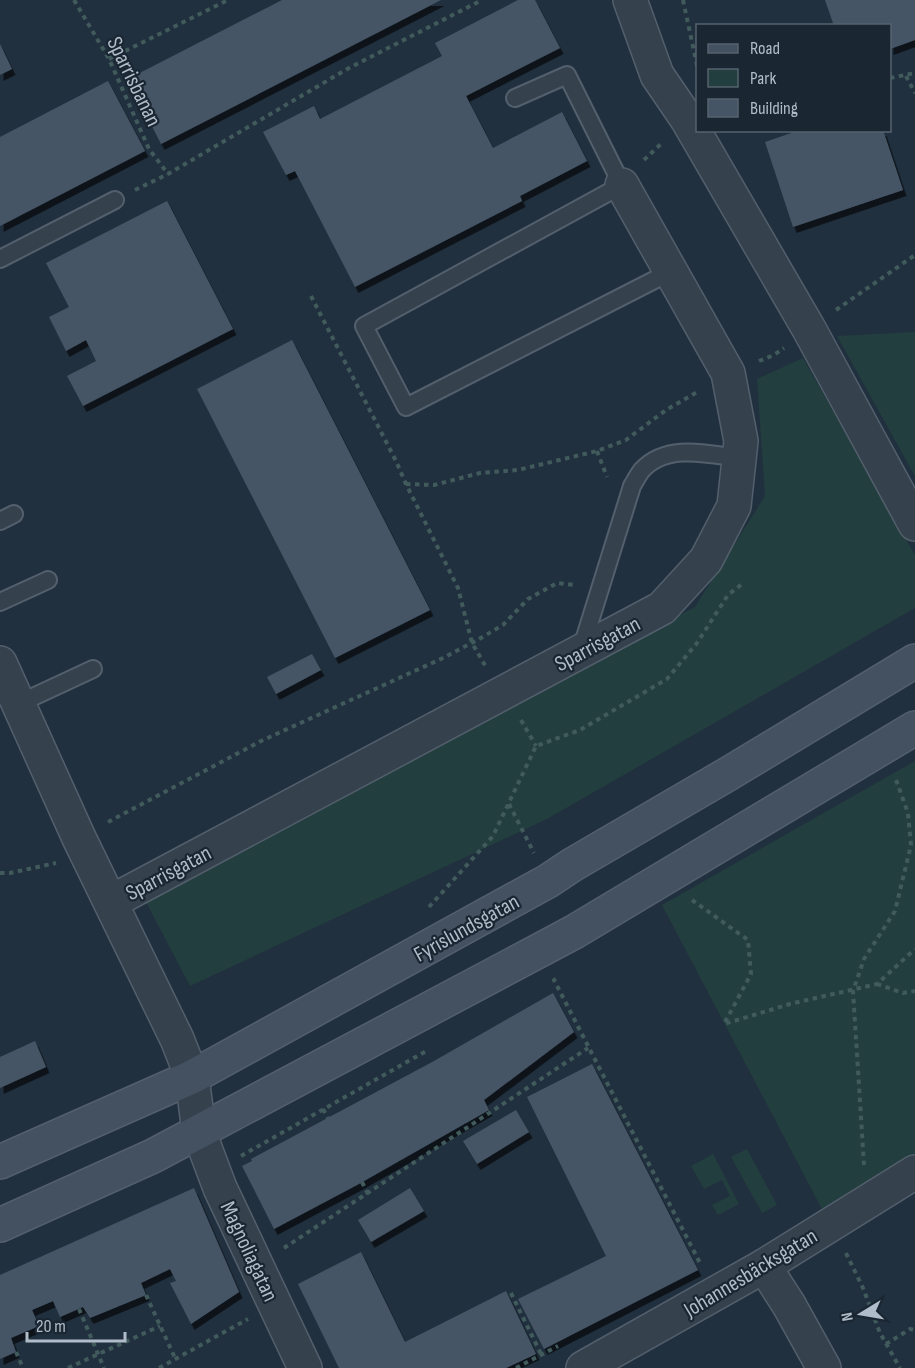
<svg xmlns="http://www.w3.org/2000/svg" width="915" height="1368" viewBox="0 0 915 1368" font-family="'Sofia Sans Condensed',sans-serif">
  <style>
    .green { fill: #233e3f }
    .building { fill: #455565; filter: url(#shadow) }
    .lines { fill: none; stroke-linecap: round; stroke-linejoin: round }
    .service-casing { stroke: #535f6c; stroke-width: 20 }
    .minor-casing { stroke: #535f6c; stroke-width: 36 }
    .secondary-casing { stroke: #535f6c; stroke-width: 36 }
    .path { stroke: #415b5c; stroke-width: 4; stroke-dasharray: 4.5 4.5; stroke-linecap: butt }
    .service { stroke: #35424e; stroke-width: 16 }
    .minor { stroke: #35424e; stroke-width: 33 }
    .secondary { stroke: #435161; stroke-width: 33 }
    .labels { text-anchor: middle; stroke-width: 4.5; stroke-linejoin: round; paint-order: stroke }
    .street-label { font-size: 22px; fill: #b1bcca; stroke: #1a2733 }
  </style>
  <defs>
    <filter id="shadow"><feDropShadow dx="3.5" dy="6" stdDeviation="0" flood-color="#0009"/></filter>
  </defs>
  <rect width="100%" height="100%" fill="#21303e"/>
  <g class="green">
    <path d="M915,332V476L837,336Z"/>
    <path d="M803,358L915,555V608L547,819L190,986L146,902L695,607L765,496L757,379Z"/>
    <path d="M915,761V1157L823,1211L662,905Z"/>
    <path d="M747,1149L777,1205L762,1213L731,1157Z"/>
    <path d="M713,1154L739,1204L718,1215L712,1205L730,1196L722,1180L704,1189L691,1166Z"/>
  </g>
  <g class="building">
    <path d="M282,0H441L161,144L128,79Z"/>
    <path d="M518,0H535L560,48L466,96L493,148L562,112L587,161L520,196L522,201L355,287L295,171L286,175L263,132L314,106L320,119L442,56L435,43Z"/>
    <path d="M825,0H915V40L890,49V26H834Z"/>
    <path d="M0,44L12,69L0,75Z"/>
    <path d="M108,81L145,151L0,226V137Z"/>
    <path d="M800,130H883L903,190L793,227L765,142Z"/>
    <path d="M167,201L233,329L83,406L67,376L96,361L86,340L66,351L49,317L69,307L46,263Z"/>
    <path d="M292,340L430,610L335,658L197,389Z"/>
    <path d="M312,654L321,670L276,694L267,677Z"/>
    <path d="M553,993L574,1032L484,1100L489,1110L357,1185L274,1229L242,1166L252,1161L251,1159L434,1061Z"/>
    <path d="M35,1041L46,1067L0,1088V1057Z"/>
    <path d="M592,1064L698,1270L544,1349L518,1299L606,1256L527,1097Z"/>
    <path d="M516,1110L529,1132L477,1164L463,1141Z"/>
    <path d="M194,1188L239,1292L191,1324L170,1283L176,1281L170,1269L141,1283L146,1295L90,1318L83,1307L60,1317L53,1301L32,1310L39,1326L11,1338L16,1352L0,1359V1275Z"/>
    <path d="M410,1188L424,1211L371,1242L358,1220Z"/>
    <path d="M361,1252L405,1342L506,1291L536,1354L506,1368H339L298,1284Z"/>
  </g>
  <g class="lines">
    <g class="service-casing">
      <g id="service">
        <path d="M515,98L567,75L622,185L364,326L406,407L670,272"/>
        <path d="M0,259L115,200"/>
        <path d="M0,521L14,514"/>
        <path d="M0,602L48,580"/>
        <path d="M581,650L632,486C635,481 638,475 642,470C667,443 708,454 739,458"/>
        <path d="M20,703L93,669"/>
      </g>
    </g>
    <g class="minor-casing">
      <g id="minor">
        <path d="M630,0L657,75L687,119L809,329L915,524"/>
        <path d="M0,663L79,838L177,1039L192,1077L199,1132L220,1188L305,1368"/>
        <path d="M111,902L662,608L706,560L734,506L741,441L728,373L622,185"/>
        <path d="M764,1266L789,1305L824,1368"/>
        <path d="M583,1368L764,1266L915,1172"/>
      </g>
    </g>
    <g class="secondary-casing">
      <g id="secondary">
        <path d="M0,1162L192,1077L548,881L572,865L728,774L915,661"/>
        <path d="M0,1225L153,1156L574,932L915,728"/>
      </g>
    </g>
    <g class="path">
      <path d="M74,0L109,59L149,149L168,174"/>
      <path d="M683,0L698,70"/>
      <path d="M109,59L228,0"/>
      <path d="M906,76L915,93"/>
      <path d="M890,78L915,73"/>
      <path d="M644,160L662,143"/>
      <path d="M135,190L168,174L349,68L482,0"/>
      <path d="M311,296L396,461L406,484L458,588L472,643L486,667"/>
      <path d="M836,310L915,255"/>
      <path d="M759,361L774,355L784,348"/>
      <path d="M597,451L607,477"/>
      <path d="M406,484L434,485L480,473L518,470L597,451L626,440L666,410L699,391"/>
      <path d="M521,720L536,746"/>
      <path d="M509,804L534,853"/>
      <path d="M108,822L261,741L443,658L479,639L503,625L528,599L557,583L576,585"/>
      <path d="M0,873H10L56,863"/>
      <path d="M692,900L748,940L751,974L724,1024L790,1004L877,984L915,949"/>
      <path d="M429,907L493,836L536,746L580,730L667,679L697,643L728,595L742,584"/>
      <path d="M556,979L554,980L701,1265"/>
      <path d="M877,984L903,993L915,991"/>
      <path d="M323,1109L328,1118"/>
      <path d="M241,1156L428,1050"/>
      <path d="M864,1165L853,991L864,959L895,911L911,845L908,813L895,777"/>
      <path d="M362,1182L368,1194"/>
      <path d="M284,1248L588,1048"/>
      <path d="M846,1253L863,1288L880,1333L900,1368"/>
      <path d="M511,1293L541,1354"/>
      <path d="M146,1295L175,1358"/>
      <path d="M79,1309L104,1368"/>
      <path d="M886,1344L910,1329L915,1330"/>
      <path d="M16,1352L23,1368"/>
      <path d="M68,1368L160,1326"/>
      <path d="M159,1368L248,1319"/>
      <path d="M516,1368L558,1346"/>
    </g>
    <use href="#service" class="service"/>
    <use href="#minor" class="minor"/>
    <use href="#secondary" class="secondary"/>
  </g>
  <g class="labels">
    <g class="street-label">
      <text transform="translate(135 81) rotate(64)" y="8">Sparrisbanan</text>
      <text transform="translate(597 643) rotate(-28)" y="8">Sparrisgatan</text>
      <text transform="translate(168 872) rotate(-28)" y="8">Sparrisgatan</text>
      <text transform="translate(466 927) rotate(-29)" y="8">Fyrislundsgatan</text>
      <text transform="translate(250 1251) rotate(65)" y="8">Magnoliagatan</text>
      <text transform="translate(750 1272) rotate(-31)" y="8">Johannesbäcksgatan</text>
    </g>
  </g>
  <rect x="696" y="24" width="195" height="108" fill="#1a2733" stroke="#56636f" stroke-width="1.5"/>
  <rect x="708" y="44" width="30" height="9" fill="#435161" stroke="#56636f" stroke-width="1.5"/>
  <text x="750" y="54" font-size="18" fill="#b1bcca">Road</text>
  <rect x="708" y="69" width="30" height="18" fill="#233e3f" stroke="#56636f" stroke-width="1.5"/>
  <text x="750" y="84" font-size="18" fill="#b1bcca">Park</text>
  <rect x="708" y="99" width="30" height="18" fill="#455565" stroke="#56636f" stroke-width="1.5"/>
  <text x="750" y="114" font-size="18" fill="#b1bcca">Building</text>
  <g transform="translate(861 1314) rotate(259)" stroke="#1a2733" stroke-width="4.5" paint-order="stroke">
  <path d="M0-4.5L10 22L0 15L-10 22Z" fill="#b1bcca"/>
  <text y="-9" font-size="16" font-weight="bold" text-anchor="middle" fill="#b1bcca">N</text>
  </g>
  <path d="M27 1332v9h98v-9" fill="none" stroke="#b1bcca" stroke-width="3"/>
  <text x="36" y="1332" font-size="18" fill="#b1bcca" stroke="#1a2733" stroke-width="4.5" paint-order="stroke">20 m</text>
</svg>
